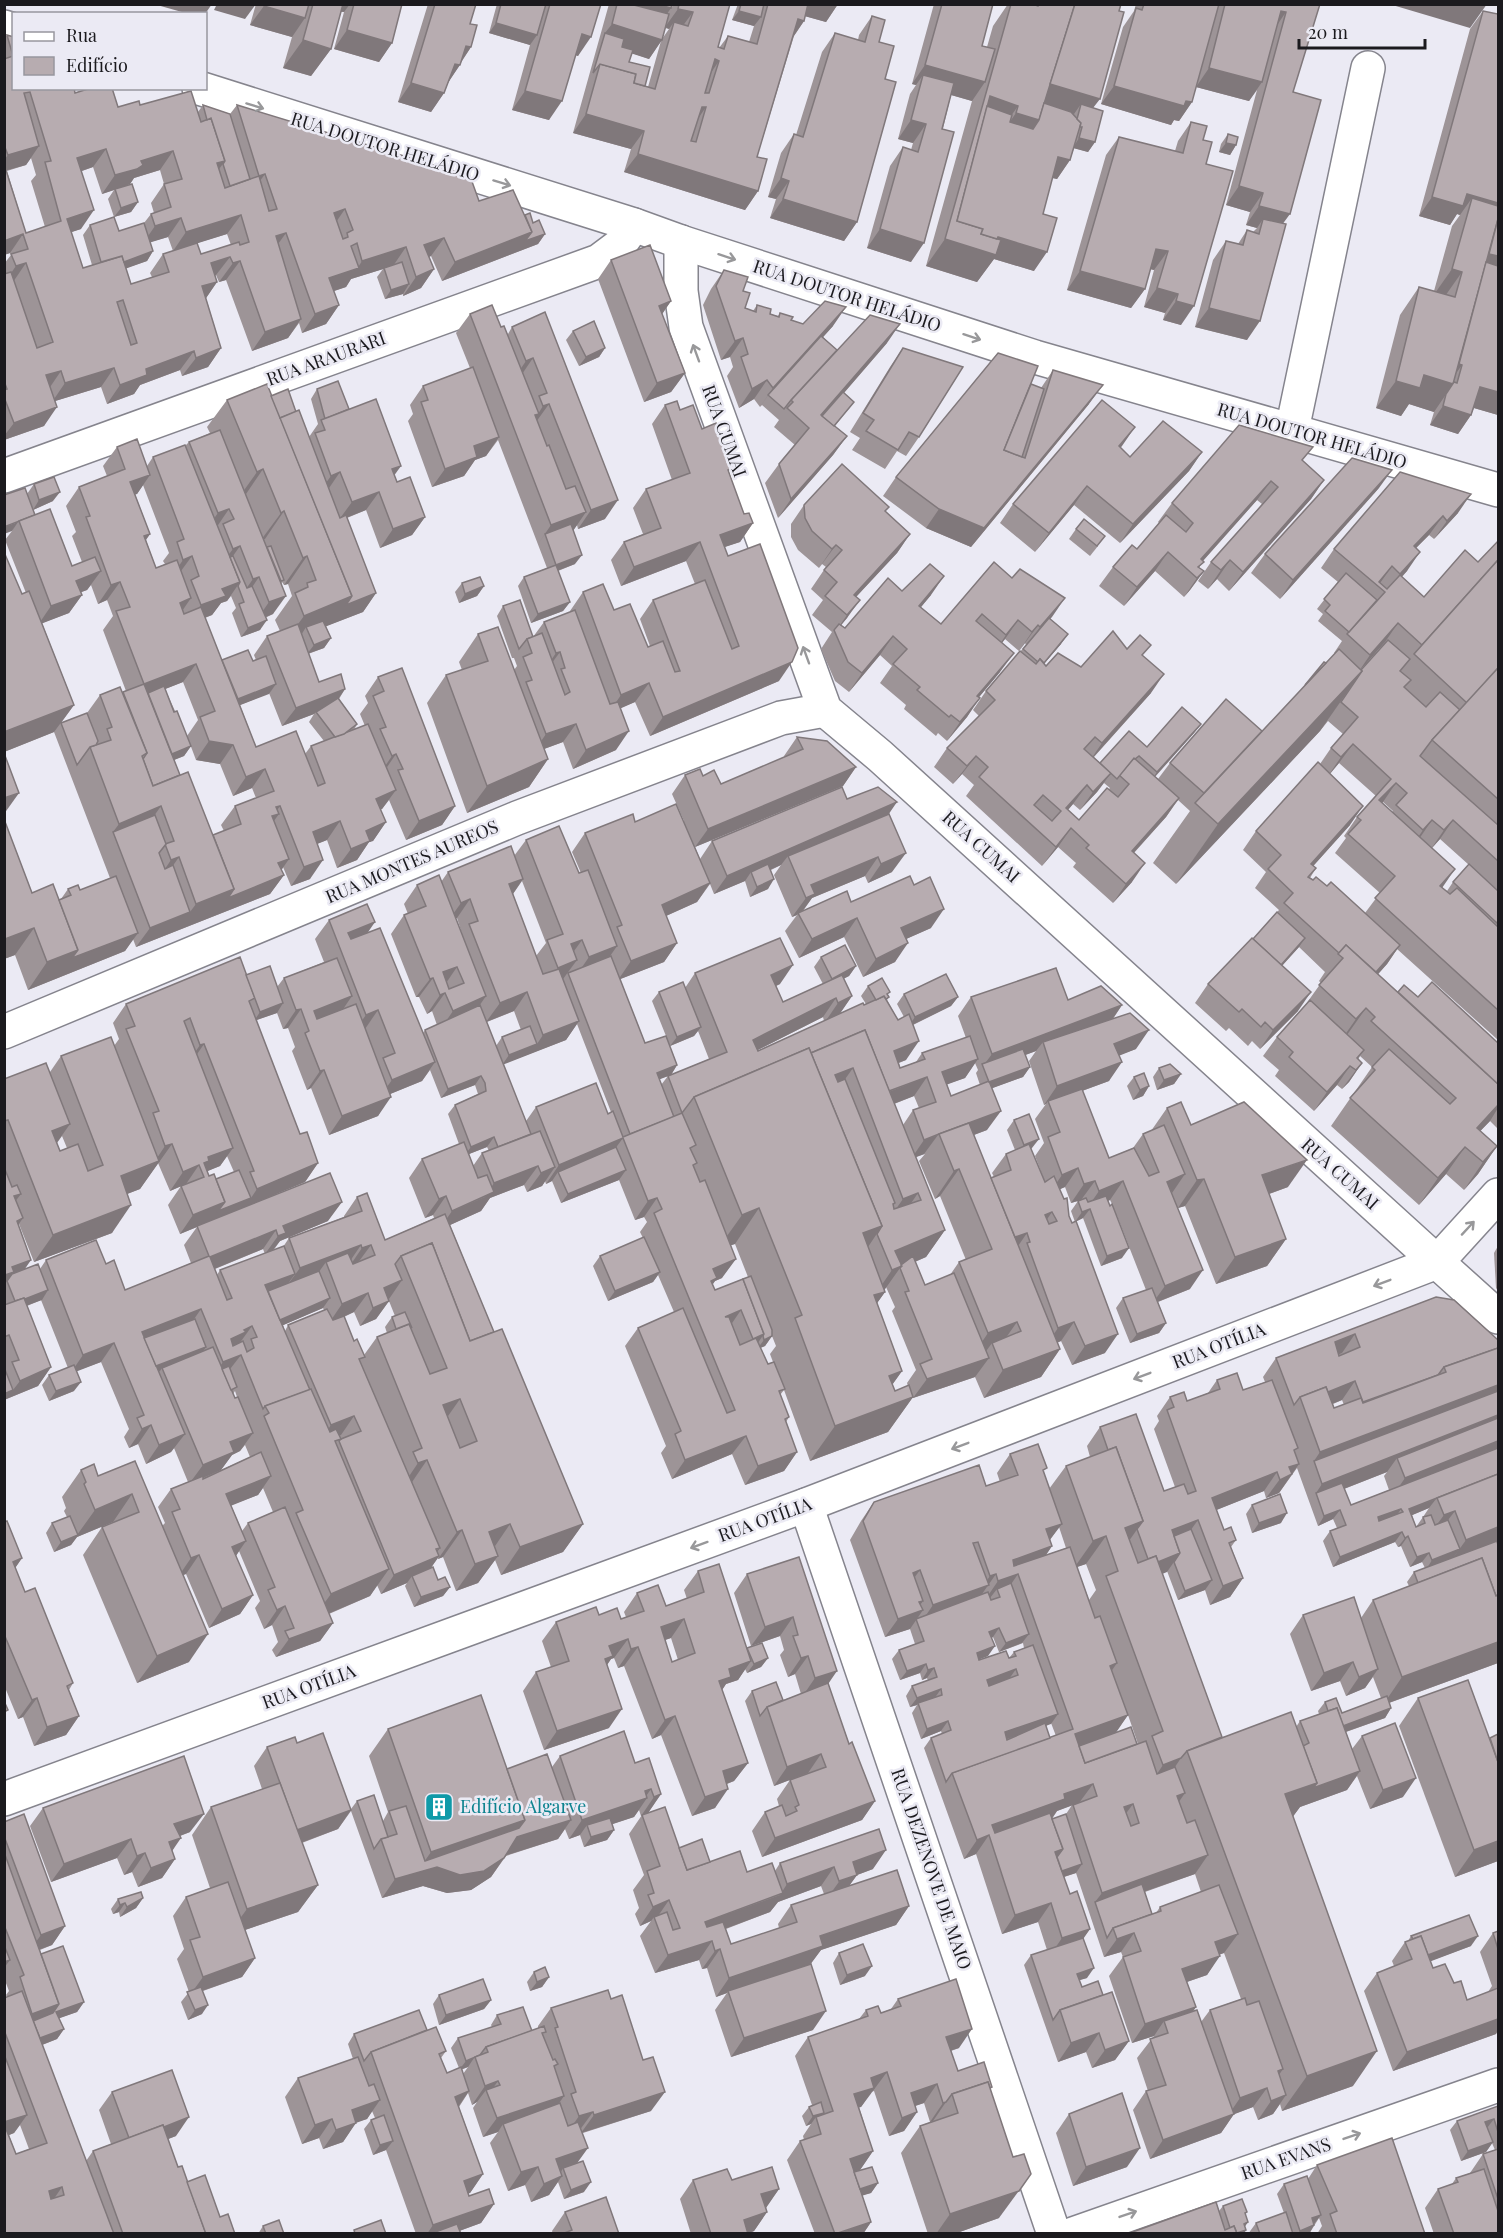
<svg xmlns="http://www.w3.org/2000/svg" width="1503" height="2238" viewBox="0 0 1503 2238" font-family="'Playfair Display',serif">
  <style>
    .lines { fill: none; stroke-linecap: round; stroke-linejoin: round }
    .street-casing { stroke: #85848d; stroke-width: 36 }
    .secondary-casing { stroke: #85848d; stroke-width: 36 }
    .street { stroke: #fff; stroke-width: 33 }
    .secondary { stroke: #fff; stroke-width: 33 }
    .wall { fill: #9d9497; fill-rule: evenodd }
    .shaded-wall { fill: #80787b }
    .building { fill: #b7acb0; stroke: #80787b; stroke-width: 1.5; fill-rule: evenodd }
    .oneway { stroke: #98989a }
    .labels { text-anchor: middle; stroke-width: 5; stroke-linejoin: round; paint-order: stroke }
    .street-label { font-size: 18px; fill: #1b1a1e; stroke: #ebeaf4 }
    .culture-label { font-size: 18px; fill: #0d838f; stroke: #ebeaf4; text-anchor: start }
  </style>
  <rect width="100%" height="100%" fill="#ebeaf4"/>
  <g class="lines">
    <g class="street-casing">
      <g id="street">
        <path d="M1292,430L1368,68"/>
        <path d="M4,476L599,261L619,246L634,225"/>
        <path d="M4,1032L517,818L781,718L825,710"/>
        <path d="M806,1505L1054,2234"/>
        <path d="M4,1799L806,1505L1437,1262L880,756L825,710L686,327L681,291V242"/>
      </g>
    </g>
    <g class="secondary-casing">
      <g id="secondary">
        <path d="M4,27L14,30"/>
        <path d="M199,88L634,225L681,242L1035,357L1498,490"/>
        <path d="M1498,1195L1437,1262L1498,1317"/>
        <path d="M1073,2234L1498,2085"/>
      </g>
    </g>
    <use href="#street" class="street"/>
    <use href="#secondary" class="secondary"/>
  </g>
  <g class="wall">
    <path d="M256,4H402L392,43L379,62L334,49L344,12H341L331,49L311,76L283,68L292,37L250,25Z"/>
    <path d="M428,4H476L470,24L471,47L448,83L444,93L431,112L398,102Z"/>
    <path d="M497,4H601L578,56L576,55L549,120L512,110L530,45L489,33Z"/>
    <path d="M609,4H672L671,8L674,4H730L718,47L719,48L728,36L749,42L754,26L732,20L738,4H838L826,22L805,16L804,21L794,36L757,157L758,191L745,210L624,172L631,149L573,133ZM665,28L669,29L662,39ZM661,41L648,87L645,86L629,62L632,53L649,59Z"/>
    <path d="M934,4H993L982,46L987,47L993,26L1008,4L1121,5L1093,108L1095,142L1088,152L1074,148L1070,160L1057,179L1052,178L1043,214L1034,271L994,259L977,282L926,266L972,101L951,95L911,262L867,248L890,166L903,147L911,150L913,143L898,139L910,94L916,85L912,84Z"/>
    <path d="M1136,4H1320L1293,92L1283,223L1247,340L1195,327L1213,260L1226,241L1238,244L1247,230L1253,232L1257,228L1246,225L1250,212L1226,205L1257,90L1249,101L1196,87L1192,102L1179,121L1174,120L1171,125L1101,104L1123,27L1134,11Z"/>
    <path d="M1483,11L1498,15V415L1474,408L1471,415L1458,434L1430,425L1434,412L1409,404L1401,416L1376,408L1400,315L1419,287L1434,291L1452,226L1460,215L1457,214L1450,225L1419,216L1470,29Z"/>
    <path d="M872,16L879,42L885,79L857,222L844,241L770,218L776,199L768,197L781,153L794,134L796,135L822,52L835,33L858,40L859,35Z"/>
    <path d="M7,35L75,93L118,107L140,105L198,112L203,105L230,114L237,105L479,201L525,215L545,234L538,244L442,281L431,256L429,257L434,269L421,288L403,296V294L385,299L377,277L383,269L351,279L346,287L334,291L339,305L326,324L302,333L299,323L288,338L252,351L226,280L219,282L216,275L215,276L217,282L206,298L221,348L208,367L182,376L180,370L140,385L134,394L107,404L101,387L55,401L44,426L4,440V264L11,255L10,253L4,255V38ZM31,158L36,175L31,181L45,227L26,233L7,171L26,165ZM93,167L102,194L114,190L108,199L114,217L131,212L138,202L127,185L130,184L134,178L160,170L164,184L151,203L154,213L151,214L144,223L119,231L90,225L83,235L92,265L83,268L71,232L81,229L82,171ZM227,234L231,245L201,254L197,243ZM168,237L173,251L163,254L150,273L152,277L131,284L126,268L147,261L153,251L150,242Z"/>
    <path d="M1191,122L1203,140L1206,164L1181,325L1163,320L1165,313L1144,307L1154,270L1150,269L1145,289L1131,308L1067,290L1106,155L1119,137L1175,151L1178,141Z"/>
    <path d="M1228,134L1236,145L1230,155L1219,152L1221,144Z"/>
    <path d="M611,260L671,301L662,314L685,373L671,392L644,402L598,279Z"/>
    <path d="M724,270L743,291L745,308L753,311L757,305L770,314L778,316L780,313L791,320L803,324L833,326L823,337L837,350L887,343L844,393L854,402L835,426L847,436L833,455L778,518L765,483L779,464L795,445L774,427L779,420L762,405L760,407L754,399L739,408L727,376L733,367L730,357L721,360L703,305L711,289Z"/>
    <path d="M545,312L605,519L578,529L577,525L573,530L575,564L558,571L570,602L563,611L531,623L518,586L524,577L547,568L498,440L486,456L475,460L464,476L432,487L408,421L413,414L410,405L423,386L470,368L456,333L470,314L508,334L512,327Z"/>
    <path d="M573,331L605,348L599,357L579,366L566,340Z"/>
    <path d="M903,348L919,437L906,456L897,451L885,469L852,450L860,438L850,432L890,367Z"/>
    <path d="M1053,370L1089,404L971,547L926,528L883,496L896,477L1029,387L1041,388Z"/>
    <path d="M317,389L349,409L394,475L397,482L425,517L412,535L380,548L366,510L347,518L376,593L363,612L326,626L331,638L324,648L308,654L319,682L345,689L339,699L357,724L354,730L365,726L360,714L368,703L365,696L378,677L455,806L442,825L406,840L389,800L382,809H380L386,822L373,841L369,842L357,860L337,868L327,840L317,844L310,879L291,886L283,867L281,870L284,875L270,894L136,947L133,939L125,951L28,990L15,955L4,959V819L32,893L59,900L61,899L68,889L80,890L110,878L54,732L61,723L54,732L4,752L22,594L26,593L5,540L12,531L27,494L34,484L53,501L33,510L35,515L72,566L82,562L72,536L76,532L66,506L79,487L107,476L103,466L117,447L147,466L153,457L185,446L189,442L210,433L207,427L227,400L271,396L296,412L309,437L318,424L311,399ZM143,485L169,553L163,561L165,564L156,568L146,540L150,534L135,494H137ZM282,582L284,585L288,584L292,596L275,620L280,631L267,636L254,655L256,660L253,661L222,660L205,618L212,615L221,603L227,601L231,596L236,608L232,613L241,637L260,630L265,618L273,614ZM91,585L98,604L107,600L113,616L103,630L126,691L123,692L100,695L87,713L61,723L74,705L42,623L69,613L82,595L81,592L87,590ZM183,682L198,720L187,736L196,760L220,764L233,796L252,788L256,798L235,806L221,825L224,831L213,835L180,775L174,760L184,756L191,746L165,689ZM269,693L282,726L314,714L309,722L324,741L311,746L305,754L256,747L240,705Z"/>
    <path d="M665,405L680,410L702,429L729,473L744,514L753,523L740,542L724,547L779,681L650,736L635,702L620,708L616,750L573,769L563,742L544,749L548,759L529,787L467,813L427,703L446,675L462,670L459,662L478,634L514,670L517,666L514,658H512L497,616L503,606L533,637L544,622L571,612L570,611L583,592L614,610L648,647L650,646L640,619L653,600L695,584L686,561L621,586L611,560L624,542L643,534L633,508L646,489L672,480L652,424Z"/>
    <path d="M1120,448L1130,457L1202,452L1189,471L1120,543L1074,505L1035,552L1000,523L1013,504Z"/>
    <path d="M1303,461L1324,480L1311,499L1229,591L1217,579L1208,589L1198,581L1211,562L1262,504L1257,500L1203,561L1199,568L1204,571L1190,590L1184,597L1155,571L1124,606L1099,586L1113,567L1137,549L1159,523L1158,522L1172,503Z"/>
    <path d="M1400,472L1458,513L1434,539L1429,535L1416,548L1407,571L1402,577L1424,597L1478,562L1498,541V923L1497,925L1498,927V1040L1397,949L1387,964L1378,974L1398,992L1418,997L1498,1043V1129L1490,1121L1480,1131L1497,1146L1478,1174L1464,1190L1446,1174L1419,1205L1331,1126L1372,1067L1360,1056L1358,1060L1362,1063L1349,1082L1342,1089L1337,1085L1314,1111L1275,1076L1279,1070L1263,1056L1277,1037L1306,1004L1321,983L1319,981L1325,972L1299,947L1282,966L1298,1011L1260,1049L1252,1041L1248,1046L1229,1028L1226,1031L1195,1003L1208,984L1253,939L1279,910L1255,888L1266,872L1243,850L1256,831L1320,764L1331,748L1343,734L1328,721L1320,731L1176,884L1153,863L1190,811L1178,800L1166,817L1134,853L1132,882L1113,903L1073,867L1076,863L1058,847L1042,866L966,796L974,785L962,774L953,784L934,767L947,748L979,716L973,710L986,691L1026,645L1025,643L1019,651L1005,639L1002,643L1000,672L979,697L967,717L947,741L938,733L936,736L904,709L906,705L880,683L892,666L880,655L849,692L835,681L821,649L832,632L812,615L823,600L811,589L826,567L822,564L819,568L798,550L791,537V524L804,505L885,512L910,534L897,553L856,597L847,618L841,625L845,628L902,591L931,595L921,607L941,624L994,562L1050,619L1061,644L1044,664L1046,666L1081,667L1127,649L1143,656L1151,693L1094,757L1100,763L1147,747L1201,724L1194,733L1155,777L1158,779L1170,763L1262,731L1301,690L1305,685L1335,654L1334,653L1342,641L1318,621L1323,614L1317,609L1338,582L1321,568L1334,549ZM1385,642L1361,670H1360ZM1339,763L1376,796L1357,817L1344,836L1346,838L1335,853L1380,893L1365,913L1327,886L1310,878L1316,868L1313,866L1350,825L1330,774ZM1104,783L1110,788L1079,820L1068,810L1073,804L1080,810L1097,792ZM1383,802L1393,811L1392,812L1382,803ZM1440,839L1469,865L1453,882L1447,891L1442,887L1432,848Z"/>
    <path d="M1379,488L1280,599L1251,573L1265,554Z"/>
    <path d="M1076,529L1098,546L1090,556L1069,539Z"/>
    <path d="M462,583L484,586L477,596L459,603L455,592Z"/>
    <path d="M797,737L856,767L843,786L695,847L700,859L712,841L847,799L889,814L892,872L868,883L865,876L812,898L803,911L851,902L931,928L906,939L895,962L863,977L844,937L799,958L785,931L797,915L792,917L774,875L781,865L771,870L768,889L750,897L745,881L714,894L710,884L697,902L666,916L677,943L664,962L620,979L645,1043L666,1036L652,1001L659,992L685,988L695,973L780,984L776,986L783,1002L823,984L814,967L821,957L856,966L849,976L843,979L852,996L840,1013L866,1004L861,996L868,986L888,995L889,997L887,1000L898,1020L904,1017L897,1004L904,994L958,997L951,1006L913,1025L906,1060L899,1063L900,1068L916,1062L922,1053L966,1038L958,1016L971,997L1068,1000L1122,1005L1113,1019L1136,1049L1119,1055L1109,1081L1082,1091L1109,1158L1133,1148L1143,1134L1151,1131L1167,1108L1191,1125L1288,1187L1269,1194L1286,1239L1267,1266L1216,1284L1185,1206L1178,1208L1190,1289L1158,1302L1166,1323L1159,1333L1130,1343L1116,1308L1123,1298L1146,1290L1117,1216L1122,1258L1101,1266L1083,1218L1075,1222L1071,1211L1078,1201L1081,1200L1071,1203L1065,1187L1060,1189L1069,1216L1105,1353L1072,1365L1061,1341L1057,1343L1060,1349L1041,1377L984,1398L975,1377L913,1398V1397L888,1432L810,1461L784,1390L780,1395L789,1417L786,1422L797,1452L784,1471L745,1485L732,1454L672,1479L661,1453L666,1446L625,1346L638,1328L674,1312L658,1275L653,1282L608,1301L593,1266L600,1256L643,1238L640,1232L647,1222L644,1217L635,1220L619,1180L561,1203L552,1181L546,1184L545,1181L542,1186L527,1192L524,1185L490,1198L481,1211L450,1225L494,1332L583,1524L563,1552L501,1575L495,1560L478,1583L456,1591L443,1557L438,1559V1558L430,1569L438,1580L450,1587L443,1596L414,1607L405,1586L407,1583L381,1594L377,1585L370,1596L329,1614L333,1623L320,1641L276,1657L272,1650L278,1642L272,1625L264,1629L255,1608L260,1601L239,1551L236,1556L253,1595L240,1614L209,1628L186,1574L183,1575L189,1662L137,1683L83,1555L102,1527L113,1523V1522L77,1537L71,1545L54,1552L46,1533L52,1523L67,1517L64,1511L66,1508L62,1497L81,1470L98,1476L135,1461L162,1526L165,1523L158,1507L171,1489L188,1482L174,1448L171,1452L146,1464L138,1444L129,1448L124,1437L129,1429L101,1362L76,1371L74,1391L49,1401L42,1385L49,1375L68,1368L41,1300L27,1306L51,1367L38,1386L4,1400V1305H6L4,1301V1079L50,1072L61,1056L114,1046L119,1039L113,1023L126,1004L246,975L277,987L284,978L324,962L315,939L329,920L367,933L423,1033L425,1030L437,1025L432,1011L427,1014L419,997H416L391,934L404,915L408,914L404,904L417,885L441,882L448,872L514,856L526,840L579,873H581L572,852L585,833L635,822L684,821L672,794L685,775L703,776L721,784L785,757L784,756ZM522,881L546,943L536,956L513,894ZM456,918H457L462,934ZM514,1011L521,1030L502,1037L496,1046L487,1022ZM277,1013L283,1029L288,1028L295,1047L292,1051L307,1090L311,1088L329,1135L378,1116L390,1094L422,1081L430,1070L441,1098L475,1085L478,1094L455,1105L448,1114L459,1144L422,1159L409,1178L425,1218L433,1215L434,1218L385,1240L357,1197L344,1216V1217L289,1238L283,1247L273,1251L280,1241L328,1221L276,1194L305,1182L318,1163L300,1134L256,1020ZM823,1017L824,1021L758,1051V1050ZM577,1024L611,1112L608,1114L536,1107L526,1121L503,1064L566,1040ZM698,1031L709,1059L668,1076L661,1085L659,1079L671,1075L677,1065L670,1046L694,1036ZM1036,1051L1029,1061L1044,1105L1046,1104L1035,1119L1044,1143L1035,1156L1045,1182L1031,1149L1032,1148L1014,1120L1007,1130L1015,1150L1006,1154L992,1173L994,1177L991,1178L974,1135L987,1130L992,1088L1023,1077L1030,1067L1025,1055ZM975,1063L978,1070L976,1073L980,1085L951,1096L947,1084L965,1078ZM914,1096L919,1108L913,1110L903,1125L894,1104ZM62,1136L67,1148L60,1151L57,1143ZM487,1147L489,1151L482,1153L473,1166L469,1154ZM925,1154L919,1161L935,1199L940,1196L966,1260L959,1262L950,1275L925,1285L915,1262L926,1257L945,1230L916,1157ZM227,1156L234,1172L216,1179L209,1176L207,1171L220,1166ZM158,1163L170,1191L186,1184L181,1186L168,1205L180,1234L197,1227L184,1245L191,1263L125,1290L106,1264L46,1260L40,1269H25L18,1226L19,1224L34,1262L112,1233L127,1194L140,1189ZM1110,1200L1112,1204L1110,1206L1108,1201ZM735,1244L748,1277L715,1290L712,1285L715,1281L722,1278L730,1245ZM263,1249L265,1254L220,1270L217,1275L215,1269ZM886,1287L895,1307L892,1311L916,1370L907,1383L908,1386L895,1391L892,1385L902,1371L877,1303L885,1292L884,1290ZM389,1301L395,1316L392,1317L385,1327L387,1333L377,1337L364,1355L354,1341L344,1317L354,1312L360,1326L376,1319ZM323,1308L324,1310L288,1325L285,1331L283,1325ZM772,1336L776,1346L770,1354L773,1362L768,1364L760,1348L765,1346ZM235,1391L237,1397L235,1398L233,1394ZM245,1445L250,1457L221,1470L232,1455L240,1451ZM263,1488L273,1512L248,1523L242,1531L231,1505L258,1495Z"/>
    <path d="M1159,1068L1181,1074L1174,1084L1157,1090L1153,1077Z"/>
    <path d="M1134,1077L1149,1086L1143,1096L1133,1100L1127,1086Z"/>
    <path d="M1498,1246V1291L1496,1288L1494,1253Z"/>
    <path d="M1436,1297L1498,1545V1663L1389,1703L1391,1708L1385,1718L1346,1732L1352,1749L1362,1736L1403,1797L1370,1809L1357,1776L1347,1790L1300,1807L1293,1816L1353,2086L1282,2111L1280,2104L1273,2114L1258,2120L1253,2107L1234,2114L1221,2133L1150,2159L1133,2110L1146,2091H1148L1137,2058L1154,2036L1132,2043L1109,1976L1123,1957L1121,1952L1104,1957L1076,1873L1064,1877L1070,1894L1090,1929L1083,1938L1087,1978L1079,1980L1082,1987L1103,1995L1129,2041L1115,2060L1092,2068L1086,2052L1058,2062L1024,1965L1031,1955L1047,1950L1038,1922L1002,1934L976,1854L964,1859L924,1748L931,1738L942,1734L941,1731L921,1739L912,1713L917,1705L910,1707L906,1696L912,1686L928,1681L927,1678L922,1680L920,1673L900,1680L892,1659L899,1650L915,1644L910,1629L885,1637L850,1540L861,1521L874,1502L986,1486L1000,1482L997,1473L1010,1454L1044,1473L1049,1489L1066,1466L1090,1457L1087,1446L1100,1427L1164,1491L1175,1487L1154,1429L1159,1421L1157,1416L1170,1397L1187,1401L1208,1393L1217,1380L1243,1390L1265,1382L1263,1377L1276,1358ZM1342,1400L1344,1405L1334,1408L1333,1404ZM1297,1468L1318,1526L1333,1519L1337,1528L1330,1531L1323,1541L1333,1567L1395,1542L1398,1547L1401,1546L1410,1567L1422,1562L1425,1568L1414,1572L1407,1582L1409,1586L1373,1600L1361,1618L1303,1615L1290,1634L1311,1691L1340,1681L1346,1696L1365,1688L1373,1677L1381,1698L1342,1713L1325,1702L1318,1711L1319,1714L1300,1721L1296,1727L1222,1737L1162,1574L1167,1571L1178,1600L1205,1590L1210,1605L1230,1597L1243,1578L1231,1547L1236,1540L1224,1530L1216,1510L1264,1491L1266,1498L1279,1493ZM1387,1472L1384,1476L1389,1490L1351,1505L1344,1489ZM1429,1508L1423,1517L1416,1527L1412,1515ZM1059,1527L1066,1548L1046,1555L1052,1546L1050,1540ZM1086,1564L1096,1590L1089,1600L1077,1567ZM993,1637L999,1652L1023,1643L1024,1648L1014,1652L1009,1658L979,1660V1659L988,1656L992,1638ZM1128,1715L1138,1744H1137L1115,1733ZM1051,1723L1056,1736L1050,1738L1046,1726ZM1072,1805L1066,1814L1052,1819L1057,1811ZM1195,1874L1201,1892L1160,1907L1156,1913L1152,1914L1145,1892ZM1224,1953L1241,1999L1210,2010L1201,2022L1193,2011L1196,2007L1187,1982L1207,1975L1220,1954Z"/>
    <path d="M1252,1505L1281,1523L1252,1533L1246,1514Z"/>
    <path d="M4,1522L22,1558L15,1568L25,1592L73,1683L69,1690L79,1716L66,1735L34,1746L23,1717L18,1719L4,1685Z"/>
    <path d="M799,1557L828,1683L849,1744L875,1801L862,1820L762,1857L752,1831L765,1812L779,1806L777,1799L790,1780L808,1773L774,1786L745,1701L752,1691L783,1700L801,1694L795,1674L788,1677L780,1655L784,1650L780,1636L751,1646L734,1593L747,1574Z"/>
    <path d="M698,1571L747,1648L768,1658L761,1667L747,1673L745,1669L738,1680L726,1684L722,1690L748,1763L734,1781L727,1784L715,1808L692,1816L661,1735L652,1739L624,1666L618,1668L614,1658L611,1659L607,1665L609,1728L544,1750L523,1691L536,1672L551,1667L542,1641L556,1622L599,1615L621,1619L626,1617L624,1612L637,1593L666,1606L687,1599L684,1590ZM671,1638L678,1660L672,1662L665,1640Z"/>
    <path d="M1418,1698L1490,1738L1498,1861L1455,1877L1399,1726Z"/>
    <path d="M388,1729L507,1769L552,1767L560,1756L635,1763L661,1794L648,1813L679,1848L710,1862L747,1872L775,1871L780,1863L873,1869L857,1875L849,1886L909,1906L896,1925L821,1950L810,1964L813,2030L731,2057L715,2010L727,1993L716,1997L707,1968L702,1969L699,1960L655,1973L640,1936L651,1921L640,1926L635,1914L639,1908L633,1890L644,1875L629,1834L642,1815L641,1816L639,1810L634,1817L612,1824L614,1830L607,1840L584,1847L580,1835L569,1839L565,1829L558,1839L506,1856L491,1877L471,1890L447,1893L423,1886L382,1898L351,1811L338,1829L302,1843L318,1885L298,1912L245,1930L255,1958L242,1977L203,1991L202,2014L188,2020L181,2002L189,1992L177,1959L184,1949L173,1916L186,1897L210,1888L192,1835L211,1807L262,1789L254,1766L267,1747L297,1743L351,1809L357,1801L383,1821L388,1812L369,1756ZM821,1886L824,1894L791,1905L778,1924L779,1928L731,1944L726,1929L770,1912L778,1902Z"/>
    <path d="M43,1808L190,1832L180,1836L172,1851L175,1859L162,1878L138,1887L132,1872L124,1875L117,1858L51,1882L30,1826Z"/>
    <path d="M4,1822L65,1926L52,1945L40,1950L41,1954L84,2002L77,2012L59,2018L64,2029L57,2039L42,2045L86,2161L93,2151L111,2144L99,2110L112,2092L176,2136L168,2139L178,2167L187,2182L235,2234H4V1998L7,1997L6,1995L9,1991L4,1978ZM20,2125L29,2149L16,2154L9,2135L14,2133Z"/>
    <path d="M143,1898L136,1908L120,1917L119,1912L113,1914L111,1909L118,1899Z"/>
    <path d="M1498,1931V2030L1496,2034L1393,2071L1364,1991L1377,1973L1394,1966L1392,1961L1405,1942L1408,1941L1411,1936L1471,1946L1430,1961L1433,1968L1454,1983L1467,2000L1488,1992L1492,1986L1480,1952L1493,1933Z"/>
    <path d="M839,1953L865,1976L840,1985L833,1963Z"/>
    <path d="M534,1972L549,1977L542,1987L530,1991L527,1982Z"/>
    <path d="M439,1995L491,2000L484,2009L439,2025L433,2004Z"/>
    <path d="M898,1999L959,2048L951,2051L958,2071L992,2087L990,2089L999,2218L954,2234H928L901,2153L920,2126L930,2122L924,2103L915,2106L917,2112L904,2131L889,2136L874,2091L871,2092L861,2107H859L873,2151L860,2170L854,2172L878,2183L871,2193L862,2195L871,2222L863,2234H815L787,2160L800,2141L804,2140L803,2136L811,2124L806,2126L802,2116L809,2107L812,2105L795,2056L808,2037L859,2019L866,2010L881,2013L891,2009Z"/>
    <path d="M551,2008L651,2111L583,2133L577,2163L584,2192L564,2199L558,2182L549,2195L531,2202L525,2185L508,2191L490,2143L498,2132L483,2137L473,2108L477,2102L472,2105L468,2093L459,2107L483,2174L470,2193H469V2196L494,2204L481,2223L459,2231L461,2234H416L386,2150L373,2155L364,2129L371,2120L375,2118L372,2111L367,2119L356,2122L343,2142L323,2149L319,2138L302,2144L285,2097L298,2078L353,2059L348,2044L354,2034L427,2030L446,2051L441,2058L447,2073L459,2068L451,2048L458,2038L492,2027L491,2025L497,2015L532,2031L538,2028V2026ZM468,2067L463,2074L461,2070Z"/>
    <path d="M1498,2106V2234H1434L1425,2208L1438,2189L1452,2184L1456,2178L1470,2173L1483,2154L1495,2150L1492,2143L1486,2152L1461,2161L1450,2130L1457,2121Z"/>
    <path d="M1069,2114L1127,2167L1073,2186L1056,2133Z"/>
    <path d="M1317,2165L1425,2234H1317L1322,2226L1319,2218L1309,2234H1248L1256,2223L1284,2213L1277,2194L1284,2184L1308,2179Z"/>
    <path d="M693,2180L779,2189L766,2207L767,2212L754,2231L748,2234H691L680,2199Z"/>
    <path d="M1223,2206L1245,2214L1248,2222L1245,2226L1244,2234H1127L1219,2211Z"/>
    <path d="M565,2212L619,2234H553L552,2231Z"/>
    <path d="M263,2226L284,2234H258Z"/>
  </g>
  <g class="shaded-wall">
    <path d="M212,4L205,14H189L157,5Z"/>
    <path d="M217,4H256L245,19L214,10Z"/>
    <path d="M333,4H350L344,12L330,9Z"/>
    <path d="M625,4H656L671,8L658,27Z"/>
    <path d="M804,4H838L826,22L797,14Z"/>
    <path d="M1389,4H1487L1470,28Z"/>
    <path d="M264,6L305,18L292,37L250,25Z"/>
    <path d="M678,9L693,12L679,31L674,22L669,29L665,27Z"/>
    <path d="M739,11L761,17L754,26L732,20Z"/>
    <path d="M1281,11L1286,12L1273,31Z"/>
    <path d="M798,19L804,21L791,40Z"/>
    <path d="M496,23L537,35L530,45L489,33Z"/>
    <path d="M612,24L662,40L649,59L602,44L605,33Z"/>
    <path d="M347,30L392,43L379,62L334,49Z"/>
    <path d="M582,34L591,37L578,56L568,53Z"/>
    <path d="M303,40L331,49L311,76L283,68Z"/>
    <path d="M466,46L471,47L459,65H460L447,84L453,65Z"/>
    <path d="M715,59L719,61L706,80Z"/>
    <path d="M925,65L985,82L972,101L920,86L923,75L916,85L912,84Z"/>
    <path d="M1209,68L1262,82L1249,101L1196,87Z"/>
    <path d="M411,83L444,93L431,112L398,102Z"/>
    <path d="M1047,83L1100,99L1086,117L1081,104L1074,114L1040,104Z"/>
    <path d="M1114,86L1186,101L1192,102L1179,121L1174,120L1171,125L1101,104Z"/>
    <path d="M525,91L562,101L549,120L512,110Z"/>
    <path d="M990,96L1018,106L999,133L978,126Z"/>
    <path d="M702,107H706L693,126Z"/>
    <path d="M1016,113L1039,120L1019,148L997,140Z"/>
    <path d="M586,114L644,131L631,149L573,133Z"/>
    <path d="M911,120L926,124L913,143L898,139Z"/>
    <path d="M1079,138L1095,142L1088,152L1073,148Z"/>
    <path d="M1226,143L1236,145L1230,155L1219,152Z"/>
    <path d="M39,146L26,165L4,171V160L8,155Z"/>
    <path d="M106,149L93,167L64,177L77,158Z"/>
    <path d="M173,151L160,170L134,178L130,184L123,187L102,194L115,175L141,161Z"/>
    <path d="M638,154L758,191L745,210L624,172Z"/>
    <path d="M1058,157L1070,160L1057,179L1045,176Z"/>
    <path d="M225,161L211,180L217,163Z"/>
    <path d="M265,174L252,192L259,176Z"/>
    <path d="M781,178L789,181L776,199L768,197Z"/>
    <path d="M1239,186L1263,193L1250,212L1226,205Z"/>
    <path d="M1467,194L1498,203V205L1486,222L1472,198L1460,215L1457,214L1450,225L1419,216L1432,197Z"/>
    <path d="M783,199L857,222L844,241L770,218Z"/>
    <path d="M138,202L131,212L114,217L121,208Z"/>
    <path d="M1259,206L1290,214L1276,233L1263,219L1257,228L1246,225Z"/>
    <path d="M345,209L332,228L334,213Z"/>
    <path d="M94,210L81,229L54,238L67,219Z"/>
    <path d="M241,215L227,234L173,251L186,232Z"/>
    <path d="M181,218L168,237L142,245L155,226Z"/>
    <path d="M880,229L924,243L911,262L867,248Z"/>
    <path d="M532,232L545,234L538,244L442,281L455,262Z"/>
    <path d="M286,233L273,251L276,236Z"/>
    <path d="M23,234L10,253L4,255V241Z"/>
    <path d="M998,237L1047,252L1034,271L994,259L977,282L926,266L945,239Z"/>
    <path d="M444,238L431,256L411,264L424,245Z"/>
    <path d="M406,247L393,266L351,279L346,287L316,297L329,278L357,269L362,261Z"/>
    <path d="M1156,249L1168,251L1154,270L1143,267Z"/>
    <path d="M153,251L147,261L97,279L104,269Z"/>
    <path d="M1482,252L1498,256V268L1475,262Z"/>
    <path d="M230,257L216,275L198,282L211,263Z"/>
    <path d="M240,261L226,280L219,282L233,263Z"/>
    <path d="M26,263L13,282L4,283L16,266Z"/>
    <path d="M434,269L421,288L403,296L416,277Z"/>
    <path d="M1452,269L1462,272L1443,299L1433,296Z"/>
    <path d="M1080,271L1145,289L1131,308L1067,290Z"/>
    <path d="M217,282L204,301L202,286Z"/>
    <path d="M409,284L403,294L385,299L391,290Z"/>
    <path d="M1157,288L1178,294L1165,313L1144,307Z"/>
    <path d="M671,301L658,320L659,306Z"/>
    <path d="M1176,301L1194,306L1181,325L1163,320Z"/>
    <path d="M339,305L326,324L302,333L315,314Z"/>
    <path d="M846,307L833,326L770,396L768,395L760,407L773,388Z"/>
    <path d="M1209,308L1260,321L1247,340L1195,327Z"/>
    <path d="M301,319L288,338L252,351L265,332Z"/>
    <path d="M900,324L887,343L816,425L821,415Z"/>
    <path d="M743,338L730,357L721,360L735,341Z"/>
    <path d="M221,348L208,367L182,376L196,358Z"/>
    <path d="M605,348L599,357L579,366L586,357Z"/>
    <path d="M194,351L180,370L140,385L134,394L107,404L120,385L146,369Z"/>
    <path d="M533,358L520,377L513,380L526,361Z"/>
    <path d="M1455,363L1462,365L1449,383L1453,384L1434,412L1409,404L1401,416L1376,408L1396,381L1424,375Z"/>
    <path d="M114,368L101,387L52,402L65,383Z"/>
    <path d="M61,371L48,390L46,375Z"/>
    <path d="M685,373L671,392L644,402L657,383Z"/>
    <path d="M767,380L754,399L739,408L752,389Z"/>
    <path d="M1103,385L1089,404L971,547L926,528L939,509L984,528Z"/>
    <path d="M1480,387L1498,392V415L1467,406Z"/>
    <path d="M549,404L536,422L535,415L538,414L543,406Z"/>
    <path d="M1443,406L1471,415L1458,434L1430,425Z"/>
    <path d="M57,407L44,426L4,440V436L14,423Z"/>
    <path d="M1135,427L1122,446L1106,465L1119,446Z"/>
    <path d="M847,436L833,455L778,518L791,499Z"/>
    <path d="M499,437L486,456L475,460L464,476L432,487L445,469L474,446Z"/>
    <path d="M1202,452L1189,471L1120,543L1133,524Z"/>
    <path d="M401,466L388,484L392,469Z"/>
    <path d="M263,469L244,497L237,500L257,472Z"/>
    <path d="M1392,470L1379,488L1280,599L1293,580Z"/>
    <path d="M340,472L327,491L317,495L331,476Z"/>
    <path d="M150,475L137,494L117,501L130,482Z"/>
    <path d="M1324,480L1311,499L1229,591L1243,572Z"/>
    <path d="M1271,481L1257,500L1192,573L1201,559Z"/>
    <path d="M1087,486L1074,505L1035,552L1049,533Z"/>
    <path d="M60,492L53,501L33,510L39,500Z"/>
    <path d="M379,492L366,510L338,521L352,502Z"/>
    <path d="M1471,494L1458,513L1434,539L1447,521Z"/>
    <path d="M618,500L605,519L578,529L591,510Z"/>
    <path d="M229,509L216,528L204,532L218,513Z"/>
    <path d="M284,511L265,539L261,540L281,513Z"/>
    <path d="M586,512L573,531L545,534L538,544L551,525Z"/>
    <path d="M1443,516L1429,535L1400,564L1414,546Z"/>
    <path d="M425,517L412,535L380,548L393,529Z"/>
    <path d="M18,522L12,531L4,534V527Z"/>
    <path d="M753,523L740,542L707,553L720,535Z"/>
    <path d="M150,534L137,552L144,536Z"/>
    <path d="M910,534L897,553L841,613L854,595Z"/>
    <path d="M700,542L686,561L621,586L634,567Z"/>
    <path d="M836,545L822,564L819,568L832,549Z"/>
    <path d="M240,546L228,563L226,558L233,549Z"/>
    <path d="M1168,552L1155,571L1124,606L1137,587Z"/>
    <path d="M1420,552L1407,571L1387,592L1400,574Z"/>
    <path d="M582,555L575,564L549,574L556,565Z"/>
    <path d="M192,556L178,575L170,579L183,560Z"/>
    <path d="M307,556L288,584L284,585L303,558Z"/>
    <path d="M1230,560L1217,579L1208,589L1221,570Z"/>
    <path d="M1392,566L1378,586L1376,585Z"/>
    <path d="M101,571L87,590L63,599L76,581Z"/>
    <path d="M1204,571L1190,590L1184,597L1197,578Z"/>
    <path d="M944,576L931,595L906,625L919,606Z"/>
    <path d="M259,577L246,596H241L253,579Z"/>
    <path d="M120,582L107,600L98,604L111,585Z"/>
    <path d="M240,582L227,601L221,603L212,615L187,624L201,605L222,589Z"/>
    <path d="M484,586L477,596L459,603L465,594Z"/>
    <path d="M376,593L363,612L309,633L306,627L300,637L284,643L304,616L352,596Z"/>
    <path d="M82,595L69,613L38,625L51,606Z"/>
    <path d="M286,596L273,614L256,621L269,602Z"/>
    <path d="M191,598L178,617L180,603Z"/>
    <path d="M1065,598L1052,617L1027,646L1040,627Z"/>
    <path d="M860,600L847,618L834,634L847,615Z"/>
    <path d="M570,602L563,611L531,623L538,614Z"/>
    <path d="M267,620L260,630L241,637L248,628Z"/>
    <path d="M1018,620L1005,639L993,654L1006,635Z"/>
    <path d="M1398,623L1385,642L1357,674L1370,655Z"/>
    <path d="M1038,625L1025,643L1019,651L1032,632Z"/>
    <path d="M1068,634L1061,644L1035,674L1042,665Z"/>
    <path d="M893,636L880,655L849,692L862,673Z"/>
    <path d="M331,638L324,648L307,654L314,645Z"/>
    <path d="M560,652L546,671L543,672L556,653Z"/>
    <path d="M1014,653L1000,672L964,715L977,696Z"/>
    <path d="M792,662L779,681L650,736L663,717Z"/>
    <path d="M196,664L183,682L140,699L144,684Z"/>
    <path d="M1362,671L1320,731L1176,884L1218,824Z"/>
    <path d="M1164,674L1151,693L1089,762L1102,743Z"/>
    <path d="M649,683L635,702L608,714L621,695Z"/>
    <path d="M276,684L269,694L222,712L229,703Z"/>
    <path d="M345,689L332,708L316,712L314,714L282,726L296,708Z"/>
    <path d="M980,698L967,717L947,741L960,722Z"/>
    <path d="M74,705L54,732L4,752V732Z"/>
    <path d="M576,724L563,742L533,753L546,734Z"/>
    <path d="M1201,724L1194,733L1150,782L1157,772Z"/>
    <path d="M629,731L616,750L573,769L586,750Z"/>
    <path d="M209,741L233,745L220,764L196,760Z"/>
    <path d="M1353,744L1339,763L1328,776L1341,757Z"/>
    <path d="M191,746L184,756L156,767L162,758Z"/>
    <path d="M396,754L383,773L379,775L392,756Z"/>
    <path d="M976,756L962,774L953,784L967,766Z"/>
    <path d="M548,759L529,787L467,813L487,786Z"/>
    <path d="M856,767L843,786L695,847L708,829Z"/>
    <path d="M265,769L252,788L233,796L246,777Z"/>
    <path d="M1111,773L1097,792L1080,810L1093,792Z"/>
    <path d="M1396,783L1383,802L1366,819L1379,800Z"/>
    <path d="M1087,785L1073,804L1053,827L1066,808Z"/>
    <path d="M396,790L382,809L363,818L376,799Z"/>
    <path d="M19,793L4,814V798Z"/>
    <path d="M1179,798L1166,817L1118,870L1132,851Z"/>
    <path d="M897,802L884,821L788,856L781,865L753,877L751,872L745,881L714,894L727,876Z"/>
    <path d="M161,806L142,833L113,832L119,824Z"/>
    <path d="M280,806L273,816L279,814L265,833L276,807Z"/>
    <path d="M455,806L442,825L406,840L419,821Z"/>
    <path d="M1363,806L1350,825L1298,883L1311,864Z"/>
    <path d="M1432,820L1419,839L1410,849L1423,830Z"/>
    <path d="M1453,820L1440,839L1431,849L1444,830Z"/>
    <path d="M340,821L327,840L299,851L313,832Z"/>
    <path d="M386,822L373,841L369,842L357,860L337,868L351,849L366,831Z"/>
    <path d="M1071,828L1058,847L1042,866L1056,847Z"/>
    <path d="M906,853L892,872L868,883L881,864Z"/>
    <path d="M179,857L160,884L152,888L171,860Z"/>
    <path d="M878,857L865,876L812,898L801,913H798L797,915L792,917L806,898L811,885Z"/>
    <path d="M289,859L276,878L278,863Z"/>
    <path d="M323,860L310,879L291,886L304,867Z"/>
    <path d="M1145,863L1132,882L1113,903L1126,884Z"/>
    <path d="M1455,869L1442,888L1440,886Z"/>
    <path d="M284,875L270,894L136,947L150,928L190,912L196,904L234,889Z"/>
    <path d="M523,879L510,898L509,884Z"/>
    <path d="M774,879L768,889L750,897L757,887Z"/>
    <path d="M710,883L697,902L648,924L662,905Z"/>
    <path d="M470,899L457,918L448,921L461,903Z"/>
    <path d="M944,909L931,928L888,947L901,928Z"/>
    <path d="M857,918L844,937L799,958L812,939Z"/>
    <path d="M375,922L362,941L340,950L348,933Z"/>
    <path d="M34,928L15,955L4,959L5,939Z"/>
    <path d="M138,933L125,951L28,990L47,962L78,950Z"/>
    <path d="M1305,938L1299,947L1267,982L1273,973Z"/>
    <path d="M582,940L569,958L571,944Z"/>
    <path d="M677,943L664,962L618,980L631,961Z"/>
    <path d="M908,943L895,962L863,977L876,959Z"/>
    <path d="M1400,945L1387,964L1356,999L1369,980Z"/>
    <path d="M617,946L604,965L576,976L589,957Z"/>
    <path d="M577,960L563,979L545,987L558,968Z"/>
    <path d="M793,965L780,984L758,994L771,975Z"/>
    <path d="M856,966L849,976L825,988L832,979Z"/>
    <path d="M457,967L444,986L443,972Z"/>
    <path d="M433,978L419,997H416L430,979Z"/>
    <path d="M527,992L514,1011L486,1022L500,1003Z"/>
    <path d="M1311,992L1298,1011L1260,1049L1273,1030Z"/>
    <path d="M445,993L432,1011L427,1014L440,995Z"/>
    <path d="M352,996L339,1015L308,1027L314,1011Z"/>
    <path d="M486,996L473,1015L440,1030L453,1011Z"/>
    <path d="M852,996L839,1015L825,1022L838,1003Z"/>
    <path d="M958,997L951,1006L908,1027L915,1017Z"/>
    <path d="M836,998L823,1017L740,1059L753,1040Z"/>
    <path d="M283,1003L277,1013L254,1021L260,1012Z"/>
    <path d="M1122,1005L1109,1024L1043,1042L1036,1051L985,1070L983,1066L992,1054Z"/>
    <path d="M1366,1008L1347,1035L1337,1046L1356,1019Z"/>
    <path d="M301,1009L288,1028L283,1029L296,1010Z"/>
    <path d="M378,1010L365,1029L352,1034L366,1015Z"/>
    <path d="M579,1021L566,1040L502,1065L509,1055L537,1044L543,1035Z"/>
    <path d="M701,1027L694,1036L670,1046L677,1037Z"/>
    <path d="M1149,1030L1136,1049L1101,1063L1114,1044Z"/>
    <path d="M919,1041L906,1060L881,1069L894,1051Z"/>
    <path d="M204,1044L191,1063L187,1064L200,1045Z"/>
    <path d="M978,1059L965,1078L932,1090L942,1072Z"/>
    <path d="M435,1062L422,1081L378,1099L392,1080Z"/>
    <path d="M1122,1062L1109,1081L1049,1103L1048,1101L1046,1104L1044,1105L1057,1086Z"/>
    <path d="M1362,1063L1349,1082L1342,1089L1356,1070Z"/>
    <path d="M677,1065L671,1075L650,1083L657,1073Z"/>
    <path d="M1350,1066L1337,1085L1314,1111L1327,1092Z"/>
    <path d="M1030,1067L1023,1077L982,1092L989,1082Z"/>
    <path d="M853,1068L833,1096L835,1075Z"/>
    <path d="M324,1070L311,1088L307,1090L320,1071Z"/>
    <path d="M1181,1074L1174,1084L1157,1090L1164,1080Z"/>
    <path d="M481,1076L475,1085L441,1098L448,1089Z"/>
    <path d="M927,1077L914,1096L870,1113L881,1095Z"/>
    <path d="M1149,1086L1143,1096L1133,1100L1140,1090Z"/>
    <path d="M391,1097L378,1116L329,1135L342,1116Z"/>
    <path d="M1498,1105V1108L1490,1121L1465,1147L1446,1174L1419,1205L1438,1178L1477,1128Z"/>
    <path d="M1001,1111L987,1130L944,1146L939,1134Z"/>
    <path d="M70,1124L51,1151L52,1131Z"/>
    <path d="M938,1135L924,1154L911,1159L924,1140Z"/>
    <path d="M494,1137L487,1147L464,1156L471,1147Z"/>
    <path d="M623,1138L609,1157L558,1172L552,1181L546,1184L559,1165Z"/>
    <path d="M1039,1139L1032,1148L1017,1154L1024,1145Z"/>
    <path d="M172,1144L140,1189L101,1204L121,1176L153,1164L165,1146Z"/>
    <path d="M1497,1146L1478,1174L1464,1190L1483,1162Z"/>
    <path d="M233,1148L220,1166L203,1173L201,1168L208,1157Z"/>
    <path d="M1307,1160L1288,1187L1243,1203L1262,1175Z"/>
    <path d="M318,1163L305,1182L180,1234L193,1215L225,1202L251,1198L257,1189Z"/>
    <path d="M199,1165L186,1184L170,1191L183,1172Z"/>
    <path d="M538,1166L524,1185L490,1198L481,1211L439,1230L452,1211L485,1197L494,1183Z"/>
    <path d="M555,1167L542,1186L527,1192L541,1173Z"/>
    <path d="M1078,1168L1065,1187L1049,1194L1062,1175Z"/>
    <path d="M959,1169L940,1196L935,1199L954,1171Z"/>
    <path d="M626,1170L619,1180L561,1203L568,1194Z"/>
    <path d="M1185,1174L1172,1193L1167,1182Z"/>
    <path d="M1204,1179L1185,1206L1178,1208L1197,1180Z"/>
    <path d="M1095,1181L1081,1200L1071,1203L1084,1184Z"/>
    <path d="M1123,1181L1110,1200L1086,1210L1099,1191Z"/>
    <path d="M918,1193L899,1221L884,1226L903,1199Z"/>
    <path d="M21,1194L7,1212L14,1196Z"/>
    <path d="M446,1196L433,1215L425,1218L439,1199Z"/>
    <path d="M657,1198L644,1217L635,1220L648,1201Z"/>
    <path d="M342,1202L328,1221L280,1241L272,1251L265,1254L278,1236L283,1226Z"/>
    <path d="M895,1203L877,1228L882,1226L858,1262L863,1233L893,1204Z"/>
    <path d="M131,1205L112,1233L34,1262L53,1235Z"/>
    <path d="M759,1208L735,1244L717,1250L742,1215Z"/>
    <path d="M1090,1209L1083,1218L1075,1222L1082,1212Z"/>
    <path d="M1052,1212L1039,1231L1045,1215Z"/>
    <path d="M23,1218L10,1237L17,1221Z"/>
    <path d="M276,1230L263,1249L197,1276L210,1257Z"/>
    <path d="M945,1230L926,1257L900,1268L883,1292H885L860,1327L850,1331L892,1270L895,1251Z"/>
    <path d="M1027,1233L1014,1252L1007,1240Z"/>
    <path d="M1286,1239L1267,1266L1216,1284L1235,1257Z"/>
    <path d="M361,1245L348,1264L326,1262L316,1276L286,1287L300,1268Z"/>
    <path d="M371,1245L357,1264L349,1267L362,1248Z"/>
    <path d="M1129,1248L1122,1258L1101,1266L1107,1256Z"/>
    <path d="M736,1259L722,1278L715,1281L704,1297L713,1269Z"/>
    <path d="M31,1260L18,1279L7,1281L4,1285V1276L12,1267Z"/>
    <path d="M1203,1270L1190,1289L1152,1304L1165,1286Z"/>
    <path d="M660,1272L653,1282L608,1301L615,1291Z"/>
    <path d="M295,1274L281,1293L262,1300L265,1285Z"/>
    <path d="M402,1280L389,1299L373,1306L384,1288Z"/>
    <path d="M48,1290L42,1300L9,1312L16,1303Z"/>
    <path d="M368,1293L354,1312L329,1323L342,1304Z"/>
    <path d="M330,1298L323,1308L265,1333L271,1323Z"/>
    <path d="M389,1301L376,1319L360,1326L373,1308Z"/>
    <path d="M201,1309L188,1328L138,1348L142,1332Z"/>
    <path d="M741,1310L728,1329L725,1317Z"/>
    <path d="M1017,1322L998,1349L992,1343L984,1354L969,1361L988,1333Z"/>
    <path d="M1074,1322L1061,1341L1045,1347L1058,1328Z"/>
    <path d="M1166,1323L1159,1333L1130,1343L1137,1334Z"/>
    <path d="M252,1326L239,1344L233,1351L231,1339L244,1330Z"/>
    <path d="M764,1334L751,1353L753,1339Z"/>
    <path d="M1118,1334L1105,1353L1072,1365L1085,1346Z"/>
    <path d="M1355,1334L1342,1353L1321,1361L1335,1342Z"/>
    <path d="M772,1336L765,1346L757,1349L764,1340Z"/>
    <path d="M114,1343L101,1362L70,1374L83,1355Z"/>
    <path d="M206,1347L200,1356L162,1368L160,1371L140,1379L146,1369Z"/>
    <path d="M1060,1349L1041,1377L984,1398L1003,1370Z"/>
    <path d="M241,1355L227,1373L210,1381L223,1362Z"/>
    <path d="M989,1358L975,1377L913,1398L927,1379Z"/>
    <path d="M51,1367L38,1386L4,1400V1394L13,1390L20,1381Z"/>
    <path d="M902,1371L877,1406L889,1376Z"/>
    <path d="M1355,1381L1342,1400L1324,1407L1302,1402Z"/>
    <path d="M81,1382L74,1391L49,1401L56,1391Z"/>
    <path d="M1498,1385V1405L1314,1461L1320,1452Z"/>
    <path d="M913,1397L888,1432L810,1461L835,1426Z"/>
    <path d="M460,1399L441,1426L443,1405Z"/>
    <path d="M1498,1415V1429L1397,1458L1387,1472L1318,1499L1316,1493L1322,1484Z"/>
    <path d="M354,1416L341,1435L318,1444L331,1425Z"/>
    <path d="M151,1425L138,1444L129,1448L142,1429Z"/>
    <path d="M253,1433L240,1451L232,1455L221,1470L189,1484L203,1465L230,1442Z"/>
    <path d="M185,1434L171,1452L146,1464L159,1445Z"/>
    <path d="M746,1436L732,1454L672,1479L685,1460Z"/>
    <path d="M1498,1441V1455L1392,1497L1405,1478Z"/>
    <path d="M797,1452L784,1471L745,1485L758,1466Z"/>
    <path d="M427,1460L408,1488L399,1491L418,1463Z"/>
    <path d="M1299,1464L1279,1493L1266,1498L1289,1467Z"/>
    <path d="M1277,1472L1264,1491L1199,1517L1212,1498Z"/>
    <path d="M271,1476L258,1495L213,1513L226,1494Z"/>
    <path d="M132,1494L113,1522L77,1537L71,1545L54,1552L61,1542L77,1535L95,1510Z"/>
    <path d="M1436,1499L1429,1508L1403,1519L1409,1509Z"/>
    <path d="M1401,1509L1395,1518L1371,1527L1378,1517Z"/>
    <path d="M1340,1510L1333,1519L1318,1526L1324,1516Z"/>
    <path d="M1455,1511L1441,1529L1430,1534L1444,1515Z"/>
    <path d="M1287,1513L1281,1523L1252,1533L1259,1523Z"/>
    <path d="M1198,1520L1185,1538L1168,1545L1172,1530Z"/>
    <path d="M1143,1521L1124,1548L1125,1528Z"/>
    <path d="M510,1524L491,1552L489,1532Z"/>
    <path d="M583,1524L563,1552L501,1575L520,1547Z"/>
    <path d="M1062,1524L1048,1542L1046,1529Z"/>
    <path d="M1498,1527V1541L1453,1558L1466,1540Z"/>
    <path d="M462,1530L443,1557L438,1559L457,1532Z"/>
    <path d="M1402,1532L1395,1542L1333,1567L1340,1557Z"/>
    <path d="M1106,1536L1086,1564L1074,1568L1093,1541Z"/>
    <path d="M1408,1536L1401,1546L1398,1547L1405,1538Z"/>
    <path d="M246,1541L233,1560L232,1547Z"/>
    <path d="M1052,1546L1039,1565L1000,1579L1013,1560Z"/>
    <path d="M440,1548L432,1559L439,1556L426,1575L412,1576L407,1583L381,1594L394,1575Z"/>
    <path d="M1460,1549L1453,1558L1426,1570L1432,1560Z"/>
    <path d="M1180,1553L1167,1572L1137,1584L1150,1565Z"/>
    <path d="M1429,1553L1422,1562L1410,1567L1417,1557Z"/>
    <path d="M199,1555L186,1574L178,1577L191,1558Z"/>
    <path d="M498,1556L478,1583L456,1591L475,1564Z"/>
    <path d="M22,1558L9,1577L13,1562Z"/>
    <path d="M389,1569L370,1596L311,1621L331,1594Z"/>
    <path d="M920,1570L906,1589L913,1573Z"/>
    <path d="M996,1574L975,1604L920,1624L933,1605L982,1587L990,1576Z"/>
    <path d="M1018,1574L1005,1593L997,1589L990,1598L985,1600L998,1581Z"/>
    <path d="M1243,1578L1230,1597L1210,1605L1223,1586Z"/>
    <path d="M1212,1580L1205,1590L1178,1600L1185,1591Z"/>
    <path d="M450,1587L443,1596L414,1607L421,1597Z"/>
    <path d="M253,1595L240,1614L209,1628L222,1609Z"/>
    <path d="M923,1601L915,1612L923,1610L910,1629L885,1637L898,1619L919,1602Z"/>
    <path d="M285,1606L272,1625L264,1629L277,1610Z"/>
    <path d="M793,1617L780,1636L751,1646L765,1627Z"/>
    <path d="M684,1619L671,1638L647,1646L661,1627Z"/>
    <path d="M333,1623L320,1641L276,1657L289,1639Z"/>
    <path d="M999,1628L993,1637L982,1641L989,1632Z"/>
    <path d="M208,1634L189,1662L137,1683L157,1656Z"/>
    <path d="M1029,1634L1022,1643L999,1652L1006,1643Z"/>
    <path d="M628,1639L614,1658L611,1659L600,1675L609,1646Z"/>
    <path d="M1498,1642V1663L1383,1705L1402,1677Z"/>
    <path d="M995,1646L988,1656L970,1663L977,1653Z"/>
    <path d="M638,1647L624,1666L618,1668L631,1649Z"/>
    <path d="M808,1656L795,1674L788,1677L801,1658Z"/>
    <path d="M768,1658L761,1667L747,1673L754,1664Z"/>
    <path d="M751,1661L738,1680L726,1684L718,1696L719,1681L729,1669Z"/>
    <path d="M1353,1662L1340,1681L1311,1691L1324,1673Z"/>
    <path d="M1117,1663L1104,1682L1110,1666Z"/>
    <path d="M926,1664L920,1673L900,1680L907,1671Z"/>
    <path d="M934,1668L927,1678L922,1680L928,1670Z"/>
    <path d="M1016,1669L1009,1679L980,1690L987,1680Z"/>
    <path d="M1378,1669L1365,1688L1346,1696L1359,1677Z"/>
    <path d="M837,1671L824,1690L802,1697L815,1678Z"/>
    <path d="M941,1689L934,1699L918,1703L917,1705L910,1707L917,1698Z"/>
    <path d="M37,1698L23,1717L18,1719L32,1700Z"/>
    <path d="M1391,1708L1385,1718L1328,1738L1335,1729Z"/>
    <path d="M622,1709L609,1728L544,1750L557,1731Z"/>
    <path d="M1058,1714L1051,1724L998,1742L1005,1732Z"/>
    <path d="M1128,1715L1115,1734L1061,1753L1075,1734Z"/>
    <path d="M79,1716L66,1735L34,1746L47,1727Z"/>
    <path d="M675,1716L661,1735L652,1739L665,1720Z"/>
    <path d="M948,1721L941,1731L921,1739L927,1729Z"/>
    <path d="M821,1754L808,1773L774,1786L787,1767Z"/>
    <path d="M1181,1758L1162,1786L1144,1793L1163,1765Z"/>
    <path d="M748,1763L734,1781L710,1790L723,1771Z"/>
    <path d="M1360,1771L1347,1790L1300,1807L1292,1818L1285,1794L1317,1783Z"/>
    <path d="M1416,1778L1403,1797L1370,1809L1383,1790Z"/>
    <path d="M1093,1784L1079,1803L1057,1811L1052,1818L989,1835L976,1854L964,1859L977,1840L992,1825L1064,1794Z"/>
    <path d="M651,1789L644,1799L647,1798L634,1817L589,1832L587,1825L580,1835L569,1839L582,1820Z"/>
    <path d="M728,1789L715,1808L692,1816L705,1797Z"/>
    <path d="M1185,1793L1172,1812L1177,1796Z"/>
    <path d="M661,1794L648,1813L641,1816L654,1797Z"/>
    <path d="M875,1801L862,1820L762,1857L775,1838Z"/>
    <path d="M1133,1804L1119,1823L1124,1807Z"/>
    <path d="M351,1810L338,1829L284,1849L297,1830Z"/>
    <path d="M204,1814L190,1832L161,1843L174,1824Z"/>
    <path d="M525,1820L504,1858L491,1877L471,1890L447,1893L423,1886L382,1898L395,1879L417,1872L431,1852Z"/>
    <path d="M571,1820L558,1839L504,1856L517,1837Z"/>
    <path d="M614,1830L607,1840L584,1847L591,1837Z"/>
    <path d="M181,1838L168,1857L169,1842Z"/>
    <path d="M131,1839L117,1858L51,1882L64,1864Z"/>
    <path d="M1498,1841V1861L1455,1877L1474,1850Z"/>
    <path d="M1063,1849L1050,1867L1055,1852Z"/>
    <path d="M886,1850L873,1869L857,1875L844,1893L826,1900L853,1862Z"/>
    <path d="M145,1853L132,1872L124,1875L137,1856Z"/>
    <path d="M1208,1855L1195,1874L1097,1908L1095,1902L1102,1893Z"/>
    <path d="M175,1859L162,1878L138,1887L151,1868Z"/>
    <path d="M1082,1864L1076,1873L1054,1880L1061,1871Z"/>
    <path d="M834,1867L821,1886L778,1902L770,1912L692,1941L705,1922L780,1895L787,1884Z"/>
    <path d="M318,1885L298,1912L227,1936L247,1909Z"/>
    <path d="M143,1898L136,1908L120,1917L127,1907Z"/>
    <path d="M669,1900L656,1919L654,1917L651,1921L640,1926L653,1907Z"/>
    <path d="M125,1903L119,1912L113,1914L120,1905Z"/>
    <path d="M1051,1903L1038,1922L1002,1934L1015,1915Z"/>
    <path d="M909,1906L896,1925L821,1950L810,1965L728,1991L727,1993L716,1997L729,1978L820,1936Z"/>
    <path d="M1155,1920L1134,1933L1121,1952L1104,1957L1117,1939Z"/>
    <path d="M65,1926L52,1945L27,1954L41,1935Z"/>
    <path d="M1090,1929L1077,1948L1049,1957L1062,1938Z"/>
    <path d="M1238,1934L1224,1953L1202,1961L1215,1942Z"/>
    <path d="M1478,1936L1471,1946L1413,1968L1420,1958Z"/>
    <path d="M712,1941L699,1960L655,1973L668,1955Z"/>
    <path d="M720,1949L707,1968L702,1969L715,1951Z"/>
    <path d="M1220,1956L1207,1975L1169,1988L1182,1969Z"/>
    <path d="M255,1958L242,1977L190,1995L203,1977Z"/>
    <path d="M10,1960L4,1968V1962Z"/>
    <path d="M872,1966L865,1976L840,1985L847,1975Z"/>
    <path d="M1094,1968L1087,1978L1070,1983L1077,1974Z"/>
    <path d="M549,1977L542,1987L530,1991L537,1982Z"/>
    <path d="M491,2000L484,2009L439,2025L446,2015Z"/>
    <path d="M84,2002L77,2012L49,2022L56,2012Z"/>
    <path d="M59,2004L46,2023L24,2025L32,2014Z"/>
    <path d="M208,2005L202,2014L188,2020L195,2010Z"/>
    <path d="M1196,2007L1183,2026L1164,2021L1154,2036L1132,2043L1145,2024Z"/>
    <path d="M826,2011L813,2030L731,2057L744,2038Z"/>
    <path d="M1498,2019V2030L1496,2034L1393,2071L1407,2052Z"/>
    <path d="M64,2029L57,2039L24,2052L30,2042Z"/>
    <path d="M972,2029L959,2048L933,2056L946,2037Z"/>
    <path d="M1099,2033L1086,2052L1058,2062L1071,2043Z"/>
    <path d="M1129,2041L1115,2060L1092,2068L1105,2050Z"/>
    <path d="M1377,2051L1353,2086L1282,2111L1307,2076Z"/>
    <path d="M474,2058L468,2067L459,2070L466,2061Z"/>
    <path d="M1283,2069L1270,2088H1267L1253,2107L1227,2117L1240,2098L1278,2071Z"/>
    <path d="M887,2072L861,2107L841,2113L854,2094L871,2078Z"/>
    <path d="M498,2081L488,2095L486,2090L477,2102L472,2105L485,2086Z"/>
    <path d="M937,2084L924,2103L900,2111L911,2093Z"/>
    <path d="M469,2091L456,2110L455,2097Z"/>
    <path d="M665,2092L651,2111L581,2133L594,2115Z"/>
    <path d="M1286,2095L1273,2114L1258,2120L1271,2101Z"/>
    <path d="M564,2096L551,2115L503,2124L498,2132L483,2137L497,2118Z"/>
    <path d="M380,2100L367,2119L339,2129L352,2110Z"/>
    <path d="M946,2102L933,2121L930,2122L943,2103Z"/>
    <path d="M593,2112L579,2131L566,2135L579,2116Z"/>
    <path d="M917,2112L904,2131L889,2136L902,2118Z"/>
    <path d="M824,2113L817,2122L816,2117L811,2124L806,2126L813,2116Z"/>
    <path d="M1234,2114L1221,2133L1150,2159L1163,2140Z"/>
    <path d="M27,2115L14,2133L4,2137V2122Z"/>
    <path d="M189,2117L176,2136L116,2159L129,2140Z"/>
    <path d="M332,2119L319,2138L302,2144L315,2125Z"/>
    <path d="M1494,2119L1487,2128L1485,2122Z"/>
    <path d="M356,2123L343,2142L323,2149L336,2130Z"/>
    <path d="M393,2141L386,2150L373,2155L380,2145Z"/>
    <path d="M1493,2142L1486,2152L1461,2161L1468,2151Z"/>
    <path d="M588,2148L575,2166L563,2168L561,2172L556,2159Z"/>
    <path d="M1140,2148L1127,2167L1073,2186L1086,2167Z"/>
    <path d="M873,2151L860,2170L837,2178L850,2159Z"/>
    <path d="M538,2167L525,2185L508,2191L521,2172Z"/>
    <path d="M483,2174L470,2193L451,2200L464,2181Z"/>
    <path d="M1031,2174L999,2218L954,2234H936L950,2214Z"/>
    <path d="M562,2176L549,2195L531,2202L544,2184Z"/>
    <path d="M591,2182L584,2192L564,2199L571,2190Z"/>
    <path d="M878,2183L871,2193L845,2201L851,2192Z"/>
    <path d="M62,2187L49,2206V2191Z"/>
    <path d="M779,2189L766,2208L761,2194Z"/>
    <path d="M494,2204L481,2223L451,2234H427L433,2225Z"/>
    <path d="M767,2212L754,2231L746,2234L744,2220Z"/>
    <path d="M1321,2215L1314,2224L1312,2218Z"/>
    <path d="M871,2222L863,2234H837Z"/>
    <path d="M1248,2222L1241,2232L1246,2230L1244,2234H1237L1244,2224Z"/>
    <path d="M1314,2225L1309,2234H1298L1300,2231Z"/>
  </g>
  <g class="building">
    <path d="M264,4H309L305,18L264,6Z"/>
    <path d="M313,4H343L331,49L303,40Z"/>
    <path d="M354,4H402L392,43L347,30Z"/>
    <path d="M435,4H476L470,24L477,25L471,47L466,46L460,65L455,64L444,93L411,83Z"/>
    <path d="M501,4H546L537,35L496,23Z"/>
    <path d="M550,4H601L591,37L582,34L562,101L525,91Z"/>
    <path d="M617,4H630L669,14L662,40L612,24Z"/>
    <path d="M656,4H672L671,8Z"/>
    <path d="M679,4H730L718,47L724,49L728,36L757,44L768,4H808L804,21L798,19L757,157L767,159L758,191L638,154L644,131L586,114L600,64L636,74L634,83L655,89L674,22L688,26L693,12L678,9ZM715,59L719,61L709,93H705ZM702,107H706L696,142L691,141Z"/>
    <path d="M741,4H764L761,17L739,11Z"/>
    <path d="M942,4H993L982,46L995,49L985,82L925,65Z"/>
    <path d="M1011,4H1033L1038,6L1039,4H1075L1039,120L1016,113L1018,106L990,96L957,221L983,229L981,234L1001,240L996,255L945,239Z"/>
    <path d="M1075,4H1121L1119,11L1124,12L1100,99L1050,84Z"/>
    <path d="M1144,4H1219L1192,102L1186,101L1184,106L1114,86L1136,8L1142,10Z"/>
    <path d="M1225,4H1320L1293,92L1321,100L1290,214L1259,206L1263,193L1239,186L1286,12L1281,11L1262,82L1209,68Z"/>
    <path d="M1483,11L1498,14V203L1467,194L1463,206L1432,197Z"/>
    <path d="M872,16L885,20L879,42L894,46L885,79L896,82L857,222L783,199L789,181L781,178L794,134L803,137L835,33L865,42Z"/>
    <path d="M605,33L624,39L622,47L633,50L629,62L650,67L645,86L634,83L636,74L600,64L593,73Z"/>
    <path d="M7,35L14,37V88H74L75,93L91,88H112L118,107L139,101L140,105L191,91L201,122L211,118L225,161L217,163L225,188L259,176L237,105L470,176L479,201L513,190L532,232L455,262L444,238L424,245L434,269L416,277L406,247L362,261L357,243L351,246L359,268L329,278L339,305L315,314L286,233L276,236L301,319L265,332L240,261L233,263L230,257L211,263L217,282L202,286L221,348L196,358L194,351L146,369L147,375L120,385L114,368L65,383L61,371L46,375L57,407L14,423L4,397V390L7,389L4,381V274L11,272L37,348L53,342L26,263L16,266L11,254L28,249L23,234L4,241V164L26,233L61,221L45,162L51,161L30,92L24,93L39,146L8,155L4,145V59L13,56ZM106,149L115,175L137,169L143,165L141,161L173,151L182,179L164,184L171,207L151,214L155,226L181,218L186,232L241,215L249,242L240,245L239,242L201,254L197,243L163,254L169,272L131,284L122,256L83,268L67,219L94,210L77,158ZM265,174L277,209L269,211L259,176ZM345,209L353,230L347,233L348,237L343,239L334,213ZM123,300L137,343L131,345L117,302Z"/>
    <path d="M923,75L954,83L942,129L954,132L924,243L880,229L903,147L918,152L926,124L911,120Z"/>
    <path d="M1044,103L1071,112L1081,123L1070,160L1058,157L1043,214L1057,218L1047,252L998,237L997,239L981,234L983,229L957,221L987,106L1012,115L1010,122L1033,129L1039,120Z"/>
    <path d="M1081,104L1103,111L1095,142L1079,138L1082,127H1080L1081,123L1077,119Z"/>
    <path d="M203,105L230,114L250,179L230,186L223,164L225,161L211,118L207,120Z"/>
    <path d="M1191,122L1207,126L1203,140L1212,142L1206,164L1233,171L1194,306L1176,301L1178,294L1157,288L1168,251L1156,249L1145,289L1080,271L1119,137L1183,153Z"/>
    <path d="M1228,134L1238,137L1236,145L1226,143Z"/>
    <path d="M132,184L138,202L121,208L115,189Z"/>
    <path d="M1472,198L1498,206V219L1453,384L1424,375L1420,388L1396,381L1419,287L1455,297L1462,272L1452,269Z"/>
    <path d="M530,213L533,223L539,220L545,234L525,241L532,232L525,215Z"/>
    <path d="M114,217L119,231L144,223L153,251L124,262L122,256L101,262L90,225Z"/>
    <path d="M1263,219L1286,224L1260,321L1209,308L1226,241L1243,245L1247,230L1259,234Z"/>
    <path d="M1498,219V256L1489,254Z"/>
    <path d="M650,245L671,301L659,306L685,373L657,383L611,260Z"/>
    <path d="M402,262L409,284L391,290L384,268Z"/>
    <path d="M1486,262L1498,266V392L1480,387L1471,415L1443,406L1446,394L1454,382L1457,383L1462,365L1459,364Z"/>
    <path d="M724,270L748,277L743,291L750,293L745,308L756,312L757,305L771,309L770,314L779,317L780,313L793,317L791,320L803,324L825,301L846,307L773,388L767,380L752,389L741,357L748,354L743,338L735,341L716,286Z"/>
    <path d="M492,305L501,327L504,326L539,414L535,415L547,446L549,445L566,489L575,486L586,512L551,525L470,314Z"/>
    <path d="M545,312L618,500L591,510L549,404L543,406L539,396L547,393L533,358L526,361L512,327Z"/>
    <path d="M870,315L900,324L821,415L847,436L791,499L779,464L809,428L787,408L793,402L791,400Z"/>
    <path d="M594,321L605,348L586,357L573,331Z"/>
    <path d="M821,336L837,350L791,400L784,409L768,395Z"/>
    <path d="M903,348L963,367L919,437L909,432L898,450L866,431L874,420L863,413Z"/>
    <path d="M998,353L1038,366L1004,450L1025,458L1053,370L1103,385L984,528L939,509L896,477Z"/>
    <path d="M473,367L499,437L474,446L477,457L445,469L421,402L428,400L423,386Z"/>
    <path d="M338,381L349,409L325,419L317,389Z"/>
    <path d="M267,384L352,596L304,616L295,593L308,587L307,583L316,580L307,556L303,558L284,511L281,513L263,469L257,472L227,400Z"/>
    <path d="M1031,384L1044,389L1022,457L1004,450Z"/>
    <path d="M288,389L296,412L280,418L271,396Z"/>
    <path d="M843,392L854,402L834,426L822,416Z"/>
    <path d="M376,399L401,466L392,469L397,482L410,477L425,517L393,529L379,492L352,502L340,472L331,476L315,433L325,430L321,420Z"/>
    <path d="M1102,400L1135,427L1119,446L1130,457L1163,421L1202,452L1133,524L1087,486L1049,533L1013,504Z"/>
    <path d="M677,401L680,410L693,405L702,429L716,423L733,468L728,470L744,514L749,513L753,523L720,535L728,556L760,544L798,648L792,662L663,717L649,683L621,695L583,592L603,584L614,610L630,604L648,647L663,641L675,672L680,671L653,600L705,580L732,649L739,646L700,542L634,567L624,542L661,528L646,489L690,473L665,405Z"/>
    <path d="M299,410L340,518L346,515L376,593L346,605L352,596L280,418Z"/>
    <path d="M1239,425L1313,447L1302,460L1324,480L1243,572L1230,560L1221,570L1211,562L1278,487L1271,481L1201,559L1204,562L1198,567L1204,571L1197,578L1168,552L1137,587L1113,567L1132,545L1137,549L1166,515L1186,532L1193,523L1172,503Z"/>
    <path d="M220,430L286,596L269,602L259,577L253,579L240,546L233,549L223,524L234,519L229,509L218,513L189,442Z"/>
    <path d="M137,439L150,475L130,482L150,534L144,536L156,568L177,560L191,598L180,603L184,614L201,607L256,747L296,731L318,786L325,783L311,746L368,724L396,790L376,799L386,822L366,831L370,841L351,849L340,821L313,832L323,860L304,867L280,806L276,807L279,814L272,816L289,859L278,863L284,875L228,898L234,889L213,835L241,824L235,806L274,791L265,769L246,777L233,745L209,741L200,717L215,711L196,664L144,684L116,611L130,607L120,582L111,585L86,517L90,516L79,487L125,469L117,447Z"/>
    <path d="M185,445L240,582L222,589L226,596L201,605L191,580L199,576L192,556L183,560L177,542L184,539L153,457Z"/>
    <path d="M1352,458L1392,470L1293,580L1265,554Z"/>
    <path d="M842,464L889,507L885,511L910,534L854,595L860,600L847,615L825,596L837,582L824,570L842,550L836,545L832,549L812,531L805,518L804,505Z"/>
    <path d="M1400,472L1471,494L1447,521L1443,516L1414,546L1420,552L1400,574L1392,566L1379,582L1387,589L1400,575L1424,597L1465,550L1478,562L1498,541V560L1422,645L1398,623L1370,655L1347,634L1385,592L1334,549Z"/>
    <path d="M54,477L60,492L39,500L34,484Z"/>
    <path d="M25,488L35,515L4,527V495Z"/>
    <path d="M50,509L72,566L95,557L101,571L76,581L82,595L51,606L19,521Z"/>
    <path d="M1084,519L1105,536L1097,546L1076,529Z"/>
    <path d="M571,524L582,555L556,565L570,602L538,614L524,577L556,565L545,534Z"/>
    <path d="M271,546L284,580L281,581L267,547Z"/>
    <path d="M4,552L22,594L29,591L74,705L4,732Z"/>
    <path d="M233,556L247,588L252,586L267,620L248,628L239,604L244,602L238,586L240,582L230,557Z"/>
    <path d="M1498,560V668L1467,703L1414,654Z"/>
    <path d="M994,562L1012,578L1020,569L1065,598L1040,627L1038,625L1032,632L1018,620L1006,635L982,614L976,621L1014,653L977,696L980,698L960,722L951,715L949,717L917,690L920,687L893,664L907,649L893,636L862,673L848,662L834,630L839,624L845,628L888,578L902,591L930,564L944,576L919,606L941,624Z"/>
    <path d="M1346,573L1377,600L1349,632L1325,611L1330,605L1324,599Z"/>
    <path d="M480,577L484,586L465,594L462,583Z"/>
    <path d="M520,600L533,637L527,639L519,649L503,606Z"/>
    <path d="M575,610L610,704L618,702L629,731L586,750L576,724L546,734L526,682L532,680L523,657L532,653L527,639L542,633L565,695L570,692L561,669L565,668L560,652L556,653L544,622Z"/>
    <path d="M1049,618L1068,634L1044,663L1040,659L1038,662L1023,649Z"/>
    <path d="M323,621L331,638L314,645L306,627Z"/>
    <path d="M298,624L319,682L341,674L345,689L296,708L267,636Z"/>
    <path d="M498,627L548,759L487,786L446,675L488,661L478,634Z"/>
    <path d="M1113,631L1127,649L1140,635L1151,645L1142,655L1164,674L1102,743L1095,737L1084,749L1111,773L1093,792L1087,785L1066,808L1079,820L1107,788L1118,797L1129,784L1119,775L1134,758L1179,798L1132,851L1145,863L1126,884L1086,848L1089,845L1071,828L1056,847L979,777L988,767L976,756L967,766L947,748L995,700L986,691L1020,651L1036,664L1040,659L1046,666L1058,653L1081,667ZM1043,795L1061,811L1052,821L1034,805Z"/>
    <path d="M1388,640L1410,659L1400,671L1411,680L1404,687L1426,707L1440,692L1460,710L1432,740L1420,756L1498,825V861L1453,820L1444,830L1432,820L1423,830L1396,805L1407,793L1396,783L1379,800L1455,869L1440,886L1450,894L1457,888L1498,927V1010L1375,898L1395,876L1348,834L1361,820L1357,817L1391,779L1353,744L1341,757L1331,748L1358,717L1341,702L1362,671L1361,670Z"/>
    <path d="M1339,649L1362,671L1218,824L1195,803Z"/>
    <path d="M248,650L253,661L266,656L276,684L238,699L222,660Z"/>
    <path d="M1324,662L1326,663L1305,685Z"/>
    <path d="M402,668L455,806L419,821L398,770L403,769L396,754L392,756L380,729L386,727L373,696L384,691L378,677Z"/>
    <path d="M1498,668V799L1432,740Z"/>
    <path d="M144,684L180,775L153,786L143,759L147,753L123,692Z"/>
    <path d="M164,686L174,712L177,711L191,746L172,754L148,693Z"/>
    <path d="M120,687L147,753L142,756L153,786L188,772L234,889L196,904L179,857L171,860L165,844L174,841L161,806L119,824L90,747L111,740L107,729L112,727L100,695Z"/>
    <path d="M338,698L357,724L344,734L335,737L316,712Z"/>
    <path d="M1226,699L1262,731L1204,793L1170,763Z"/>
    <path d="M1182,707L1201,724L1157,772L1139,756L1135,759L1134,758L1117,779L1100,763L1129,731L1147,747Z"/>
    <path d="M87,713L98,741L96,745L90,747L77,765L61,723Z"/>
    <path d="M797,737L827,741L856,767L708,829L685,775L700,769L703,776L714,770L721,784L803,749Z"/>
    <path d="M4,753L19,793L4,798Z"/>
    <path d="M1318,762L1363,806L1311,864L1316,868L1308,877L1313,880L1316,877L1327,886L1331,882L1400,945L1376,972L1346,945L1339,953L1284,903L1293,893L1268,869L1281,855L1256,831Z"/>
    <path d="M842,787L847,799L878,787L897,802L727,876L712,841Z"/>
    <path d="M676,804L710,883L662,905L677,943L631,961L617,927L622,925L585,833L633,814L635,822Z"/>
    <path d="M889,814L906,853L881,864L878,857L811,885L815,894L806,898L788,856Z"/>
    <path d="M155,815L166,844L159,853L165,869L173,865L190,912L150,928L113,832Z"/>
    <path d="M4,819L32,893L53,884L78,950L47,962L34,928L5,939Z"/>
    <path d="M559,826L579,873L588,870L617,946L589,957L582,940L571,944L577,960L558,968L547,940L563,934L526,840Z"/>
    <path d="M511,846L523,879L509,884L543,974L559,969L579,1021L543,1035L527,992L500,1003L469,924L478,921L470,899L461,903L448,872Z"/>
    <path d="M768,864L774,879L757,887L751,872Z"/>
    <path d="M1469,864L1498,891V921L1497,923L1453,882Z"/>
    <path d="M439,875L486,996L453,1011L445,993L440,995L433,978L430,979L404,915L426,906L417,885ZM457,967L464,983L449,989L443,972Z"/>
    <path d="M116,876L138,933L72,958L78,950L59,900L71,895L68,889L78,885L80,890Z"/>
    <path d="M910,876L914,885L930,877L944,909L901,928L908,943L876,959L857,918L812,939L798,913L847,891L851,902Z"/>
    <path d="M367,904L375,922L348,933L351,939L380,928L435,1062L392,1080L383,1058L395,1053L378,1010L366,1015L329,920Z"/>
    <path d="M1277,912L1305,938L1281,965L1253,939Z"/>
    <path d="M780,938L793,965L771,975L783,1002L842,975L852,996L838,1003L836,998L753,1040L758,1051L863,1003L864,1005L884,996L898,1020L909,1014L919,1041L894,1051L900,1068L925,1059L922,1053L970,1036L978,1059L942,1072L951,1096L989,1081L1001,1111L939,1134L924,1140L913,1110L936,1102L927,1077L889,1091L865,1030L811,1053L809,1048L694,1097L682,1113L668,1076L727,1052L695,973Z"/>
    <path d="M1252,938L1311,992L1273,1030L1265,1022L1261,1027L1242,1009L1239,1012L1208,984Z"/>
    <path d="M845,945L856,966L832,979L821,957Z"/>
    <path d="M1346,945L1498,1084V1105L1477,1128L1497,1146L1483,1162L1465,1147L1438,1178L1350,1098L1375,1070L1372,1067L1389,1049L1450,1104L1456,1098L1371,1021L1375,1017L1366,1008L1356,1019L1319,985L1343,958L1338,954Z"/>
    <path d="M611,956L645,1043L666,1036L677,1065L657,1073L674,1117L630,1134L568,973Z"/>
    <path d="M240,957L255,998L249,1001L300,1134L307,1132L318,1163L257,1189L250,1172L254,1171L204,1044L200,1045L190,1018L184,1021L233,1148L208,1157L209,1161L204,1163L209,1176L214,1174L225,1202L193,1215L181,1186L204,1177L199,1165L183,1172L172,1144L165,1146L153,1113L159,1111L126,1029L135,1026L126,1004Z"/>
    <path d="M337,958L352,996L314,1011L317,1019L356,1004L391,1097L342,1116L324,1070L320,1071L305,1033L309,1031L301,1009L296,1010L284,978Z"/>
    <path d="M270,966L283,1003L260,1012L246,975Z"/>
    <path d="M1056,968L1068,1000L1101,986L1122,1005L992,1054L971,997Z"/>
    <path d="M946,974L958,997L915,1017L904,994Z"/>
    <path d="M882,978L890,992L887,994L889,997L886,999L884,996L876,1000L868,986Z"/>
    <path d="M683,982L701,1027L677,1037L659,992Z"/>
    <path d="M1432,982L1498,1043V1084L1398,992L1404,985L1418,997Z"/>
    <path d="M1310,1000L1364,1050L1357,1058L1362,1063L1356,1070L1350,1066L1327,1092L1289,1057L1293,1052L1277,1037Z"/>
    <path d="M480,1005L531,1134L498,1147L494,1137L471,1147L455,1105L486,1091L485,1083L481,1076L448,1089L425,1030Z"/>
    <path d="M1130,1013L1149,1030L1114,1044L1122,1062L1057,1086L1043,1042Z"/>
    <path d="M530,1026L537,1044L509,1055L502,1037Z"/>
    <path d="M865,1030L945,1230L895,1251L902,1266L892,1270L877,1234L882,1226L811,1053ZM853,1068L903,1199L918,1193L921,1200L894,1209L893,1204L895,1203L845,1079L838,1082L835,1075Z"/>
    <path d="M111,1037L159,1161L121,1176L131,1205L53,1235L8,1120L4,1121V1079L46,1063L70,1124L52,1131L60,1151L78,1144L88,1171L103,1165L61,1056Z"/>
    <path d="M809,1048L882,1226L863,1233L885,1292L874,1295L902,1371L889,1376L895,1391L909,1385L913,1397L835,1426L795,1318L802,1315L759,1208L742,1215L694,1097Z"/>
    <path d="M1023,1049L1030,1067L989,1082L982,1064Z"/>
    <path d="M1170,1064L1181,1074L1164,1080L1159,1068Z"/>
    <path d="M1144,1073L1149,1086L1140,1090L1134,1077Z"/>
    <path d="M596,1083L608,1114L613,1111L623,1137L682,1113L696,1145L690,1148L697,1163L693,1165L700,1182L705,1180L736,1259L713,1269L717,1278L711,1281L715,1290L743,1279L764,1334L753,1339L741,1310L725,1317H729L740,1345L756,1338L768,1364L774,1362L785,1389L779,1391L789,1417L785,1419L797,1452L758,1466L746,1436L685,1460L675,1434L681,1431L638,1328L683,1308L727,1413L735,1410L654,1213L662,1209L657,1198L648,1201L623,1138L559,1165L536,1107Z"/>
    <path d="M1082,1089L1109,1158L1134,1148L1149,1176L1159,1172L1143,1134L1164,1125L1185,1174L1167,1182L1203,1270L1165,1286L1123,1181L1099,1191L1095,1181L1084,1184L1078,1168L1062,1175L1048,1137L1060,1132L1048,1101Z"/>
    <path d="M1181,1102L1191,1125L1244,1102L1307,1160L1262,1175L1286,1239L1235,1257L1204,1179L1197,1180L1167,1108Z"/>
    <path d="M1029,1114L1039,1139L1024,1145L1014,1120Z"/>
    <path d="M969,1123L1060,1349L1003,1370L992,1343L1021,1331L1017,1322L988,1333L959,1262L992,1249L959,1169L954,1171L939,1134Z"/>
    <path d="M540,1131L555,1167L541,1173L538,1166L494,1183L482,1153Z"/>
    <path d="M464,1142L478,1178L487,1175L494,1192L452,1211L446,1196L439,1199L422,1159Z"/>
    <path d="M1029,1144L1045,1182L1054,1176L1064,1199L1067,1198L1069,1216L1072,1223L1076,1221L1118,1334L1085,1346L1074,1322L1058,1328L1027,1243L1030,1242L1027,1233L1015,1237L991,1178L1011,1170L1006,1154ZM1052,1212L1057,1221L1049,1224L1045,1215Z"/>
    <path d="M616,1147L626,1170L568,1194L558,1172Z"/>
    <path d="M4,1167L12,1187L17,1185L21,1194L14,1196L23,1218L17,1221L31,1260L12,1267L14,1272L5,1275L4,1272Z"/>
    <path d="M239,1170L251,1198L218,1211L225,1202L216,1179Z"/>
    <path d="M330,1173L342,1202L283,1226L286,1233L278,1236L276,1230L210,1257L227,1300L232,1298L220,1270L284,1246L295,1274L265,1285L310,1390L265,1406L263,1409L241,1355L223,1362L201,1309L142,1332L185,1434L159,1445L151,1425L142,1429L137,1418L144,1415L114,1343L83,1355L46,1260L96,1240L106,1264L114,1260L125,1290L209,1256L197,1226ZM252,1326L257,1337L251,1339L254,1348L247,1352L243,1341L233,1346L231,1339L246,1332L244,1330Z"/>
    <path d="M367,1193L385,1240L445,1214L494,1332L470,1341L432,1243L401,1256L395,1264L402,1280L384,1288L389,1301L373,1308L368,1293L342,1304L326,1262L348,1253L353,1264L375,1255L371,1245L362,1248L361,1245L300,1268L289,1238L362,1211L357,1197Z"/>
    <path d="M1106,1196L1110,1206L1112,1204L1129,1248L1107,1256L1090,1209L1082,1212L1078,1201L1086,1198L1088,1202Z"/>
    <path d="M644,1237L660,1272L615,1291L600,1256Z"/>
    <path d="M432,1243L470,1341L502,1329L583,1524L520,1547L510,1524L489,1532L498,1556L475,1564L462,1530L457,1532L427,1460L418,1463L413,1452L422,1448L377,1337L409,1324L430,1374L447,1368L401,1256ZM460,1399L477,1441L460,1448L443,1405Z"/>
    <path d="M913,1256L925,1285L954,1273L989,1358L927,1379L920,1364L932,1359L905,1292L909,1291L900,1268L902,1266L901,1265Z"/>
    <path d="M38,1264L48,1290L25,1299L24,1298L15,1301L7,1281L12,1274Z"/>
    <path d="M319,1271L330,1298L280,1320L268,1291Z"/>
    <path d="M751,1276L772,1330V1336L764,1340L763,1336L764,1334L743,1279Z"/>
    <path d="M1152,1288L1166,1323L1137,1334L1123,1298Z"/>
    <path d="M1436,1297L1454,1300L1498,1340V1348L1444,1367L1438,1375L1363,1402L1355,1381L1328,1392L1326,1387L1300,1397L1294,1405L1276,1358ZM1355,1334L1360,1347L1339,1356L1335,1342Z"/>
    <path d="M24,1298L51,1367L20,1381L12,1362L19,1360L9,1335L4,1337V1305Z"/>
    <path d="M327,1309L333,1320L344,1316L354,1341L357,1339L365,1357L359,1359L440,1548L436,1549L439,1556L394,1575L339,1441L341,1439L361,1431L354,1416L331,1425L288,1325Z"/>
    <path d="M405,1312L412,1328L409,1324L396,1329L392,1317Z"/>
    <path d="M195,1319L206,1347L156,1366L144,1338Z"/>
    <path d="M213,1347L235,1398L238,1397L253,1433L230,1442L234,1452L203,1465L162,1368Z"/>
    <path d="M1498,1348V1385L1320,1452L1300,1397L1326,1387L1334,1408L1361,1398L1363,1403L1446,1372L1444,1367Z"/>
    <path d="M74,1365L81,1382L56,1391L49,1375Z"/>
    <path d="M229,1366L237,1387L231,1390L222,1369Z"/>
    <path d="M4,1367L13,1390L4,1394Z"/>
    <path d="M1237,1373L1243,1390L1272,1380L1298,1448L1294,1450L1299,1464L1289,1467L1292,1474L1280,1480L1277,1472L1212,1498L1224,1530L1231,1527L1236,1540L1229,1543L1243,1578L1223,1586L1198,1520L1172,1530L1180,1553L1158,1562L1156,1556L1148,1559L1137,1529L1143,1521L1116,1447L1108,1450L1100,1427L1136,1414L1164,1491L1184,1484L1188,1494L1196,1491L1167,1410L1174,1407L1170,1397L1184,1392L1187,1401L1220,1389L1217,1380Z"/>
    <path d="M311,1389L330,1432L336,1429L341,1439L335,1441L389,1569L331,1594L296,1513L303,1510L264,1416L269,1413L265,1406Z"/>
    <path d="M1498,1391V1415L1322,1484L1314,1461Z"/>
    <path d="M1498,1418V1441L1405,1478L1397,1458Z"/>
    <path d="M1038,1444L1047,1468L1043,1470L1062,1524L1046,1529L1052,1546L1013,1560L1014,1566L1070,1547L1095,1618L1100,1616L1117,1663L1110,1666L1128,1715L1075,1734L1085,1763L1146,1741L1157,1774L1175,1767L1185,1793L1177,1796L1187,1823L1195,1820L1208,1855L1102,1893L1073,1805L1097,1796L1093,1784L1064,1794L1065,1799L992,1825L995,1833L1050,1813L1063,1849L1055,1852L1070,1894L1077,1891L1090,1929L1062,1938L1051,1903L1015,1915L989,1835L977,1840L952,1773L1073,1729L1018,1574L998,1581L996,1574L990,1576L978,1542L973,1543L989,1585L933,1605L920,1570L913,1573L923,1601L919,1602L923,1610L898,1619L863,1521L874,1502L979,1465L986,1486L1018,1475L1010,1454ZM1133,1804L1139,1823L1131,1826L1124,1807Z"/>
    <path d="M1116,1447L1143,1521L1125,1528L1138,1563L1156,1556L1222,1737L1187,1751L1181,1758L1163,1765L1152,1736L1163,1731L1106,1576L1118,1571L1106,1536L1093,1541L1066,1466Z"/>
    <path d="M1498,1448V1474L1409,1509L1416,1527L1425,1523L1423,1517L1431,1515L1435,1525L1448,1520L1460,1549L1432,1560L1429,1553L1417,1557L1408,1536L1405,1538L1402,1532L1340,1557L1330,1531L1346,1525L1340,1510L1324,1516L1316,1493L1342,1483L1351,1505ZM1401,1509L1403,1512L1379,1521L1378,1517Z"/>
    <path d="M261,1452L271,1476L226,1494L246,1541L232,1547L253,1595L222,1609L199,1555L191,1558L172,1512L180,1509L171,1489L203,1476V1479Z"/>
    <path d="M135,1461L208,1634L157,1656L102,1527L139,1512L132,1494L95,1510L84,1484L86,1482L81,1470L94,1464L98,1476Z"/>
    <path d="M1498,1474V1527L1466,1540L1455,1511L1444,1515L1437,1498Z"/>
    <path d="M1280,1494L1287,1513L1259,1523L1252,1505Z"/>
    <path d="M285,1507L333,1623L289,1639L285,1631L294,1628L285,1606L277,1610L268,1590L275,1587L248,1523Z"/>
    <path d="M70,1516L78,1535L61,1542L52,1523Z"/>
    <path d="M7,1521L22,1558L13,1562L25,1592L35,1588L73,1683L67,1686L79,1716L47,1727L37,1698L32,1700L4,1634V1522Z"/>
    <path d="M1191,1529L1212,1580L1185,1591L1174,1562L1180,1553L1174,1536Z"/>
    <path d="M1497,1541L1498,1545V1595L1496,1596L1482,1558L1418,1583L1414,1572Z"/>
    <path d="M799,1557L837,1671L815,1678L808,1656L801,1658L793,1636L798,1635L793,1617L765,1627L747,1574Z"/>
    <path d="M1482,1558L1496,1596L1498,1595V1642L1402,1677L1373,1600Z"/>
    <path d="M719,1564L751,1661L729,1669L731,1677L719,1681L748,1763L723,1771L728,1789L705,1797L675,1716L665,1720L638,1647L631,1649L628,1639L609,1646L613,1656L605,1659L622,1709L557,1731L536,1672L569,1661L556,1622L596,1607L599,1615L617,1608L621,1619L644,1611L637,1593L658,1585L666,1606L704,1592L698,1571ZM684,1619L695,1653L672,1662L661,1627Z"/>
    <path d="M433,1567L438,1580L445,1577L450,1587L421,1597L412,1576Z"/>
    <path d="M1011,1583L1029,1634L1006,1643L999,1628L989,1632L995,1646L977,1653L979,1660L1006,1651L1009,1658L1016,1656L1014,1652L1033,1645L1058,1714L1005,1732L1007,1740L1045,1723L1050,1738L952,1773L946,1782L931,1738L951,1730L948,1721L927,1729L918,1703L942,1695L941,1689L917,1698L912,1686L937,1677L934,1668L928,1670L926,1664L907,1671L899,1650L924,1641L916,1619L988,1592L991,1600L1000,1597L997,1589ZM1016,1669L1018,1675L989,1686L987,1680Z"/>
    <path d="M1354,1597L1378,1669L1359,1677L1353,1662L1324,1673L1303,1615Z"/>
    <path d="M762,1643L768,1658L754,1664L747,1648Z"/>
    <path d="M1468,1680L1498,1762V1841L1474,1850L1418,1698Z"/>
    <path d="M776,1682L783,1700L767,1707L760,1716L752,1691Z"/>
    <path d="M828,1683L849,1744L852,1742L875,1801L775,1838L765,1812L782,1805L786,1816L797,1811L795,1807L799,1805L790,1780L826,1767L821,1754L787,1767L767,1707Z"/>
    <path d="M481,1695L525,1820L431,1852L388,1729Z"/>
    <path d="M1387,1696L1391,1708L1343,1726L1337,1708L1328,1711L1325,1702L1336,1698L1342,1713Z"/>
    <path d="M4,1701L8,1710L4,1712Z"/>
    <path d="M1337,1708L1360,1771L1313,1788L1317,1783L1303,1746L1309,1743L1300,1721Z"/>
    <path d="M1291,1712L1317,1783L1285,1794L1377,2051L1307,2076L1187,1751Z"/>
    <path d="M1395,1723L1416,1778L1383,1790L1362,1736Z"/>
    <path d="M1131,1727L1137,1744L1085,1763L1079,1746Z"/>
    <path d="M624,1731L635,1763L649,1758L661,1794L654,1797L651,1789L645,1791L647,1798L582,1820L560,1756Z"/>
    <path d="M323,1733L351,1810L297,1830L267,1747L295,1737L297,1743Z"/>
    <path d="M1498,1734V1762L1490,1738Z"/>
    <path d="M547,1754L571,1820L517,1837L504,1858L484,1871L460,1875L437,1867L395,1879L381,1839L397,1834L389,1811L406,1806L425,1861L519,1828L525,1820L507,1769Z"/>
    <path d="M184,1756L204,1814L174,1824L181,1838L169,1842L175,1859L151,1868L145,1853L137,1856L131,1839L64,1864L43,1808Z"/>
    <path d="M280,1783L318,1885L247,1909L211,1807Z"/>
    <path d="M374,1795L388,1837L381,1839L374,1849L357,1801Z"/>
    <path d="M665,1807L687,1870L740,1851L747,1872L772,1863L783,1893L705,1922L707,1927L723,1922L731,1944L797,1922L791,1905L897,1870L909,1906L820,1936L823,1946L729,1978L720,1949L715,1951L712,1941L668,1955L654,1917L667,1912L673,1930L680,1928L669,1900L653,1907L648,1895L654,1893L647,1871L660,1866L642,1815Z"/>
    <path d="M24,1814L65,1926L41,1935L4,1836V1822Z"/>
    <path d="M1066,1814L1082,1864L1062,1871L1057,1857L1063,1849L1052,1819Z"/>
    <path d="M610,1818L614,1830L591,1837L587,1825Z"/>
    <path d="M879,1829L886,1850L853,1862L857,1875L839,1881L834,1867L787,1884L780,1863Z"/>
    <path d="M702,1839L710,1862L687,1870L679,1848Z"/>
    <path d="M4,1852L59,2004L32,2014L20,1977L24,1975L4,1925Z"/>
    <path d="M228,1882L255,1958L203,1977L190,1940L200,1937L186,1897Z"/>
    <path d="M1142,1884L1152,1914L1113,1928L1107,1938L1095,1902Z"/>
    <path d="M1219,1885L1238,1934L1215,1942L1220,1956L1182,1969L1196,2007L1145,2024L1123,1957L1141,1951L1134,1933L1117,1939L1113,1928L1161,1911L1160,1907Z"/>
    <path d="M141,1892L143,1898L127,1907L125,1903L120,1905L118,1899Z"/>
    <path d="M1469,1915L1478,1936L1428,1955L1421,1936L1413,1939L1411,1936Z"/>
    <path d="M1498,1931V1949L1493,1933Z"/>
    <path d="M1421,1936L1433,1968L1445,1964L1454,1983L1461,1981L1467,2000L1498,1988V2019L1407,2052L1377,1973L1412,1959L1405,1942Z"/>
    <path d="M1083,1938L1094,1968L1077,1974L1082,1987L1098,1981L1103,1995L1060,2010L1053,2020L1031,1955Z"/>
    <path d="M863,1944L872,1966L847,1975L839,1953Z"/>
    <path d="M4,1945L10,1960L4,1962Z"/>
    <path d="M63,1946L84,2002L56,2012L64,2029L40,2038L33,2021L53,2013L59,2004L41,1954Z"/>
    <path d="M811,1964L826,2011L744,2038L728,1991Z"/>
    <path d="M545,1967L549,1977L537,1982L534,1972Z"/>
    <path d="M483,1979L491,2000L446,2015L439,1995Z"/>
    <path d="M956,1979L972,2029L946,2037L958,2071L984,2062L992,2087L990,2088L988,2082L952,2094L946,2102L943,2103L937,2084L911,2093L917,2112L902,2118L887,2072L871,2078L874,2088L854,2094L873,2151L850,2159L871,2222L835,2234L800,2141L821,2134L816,2117L833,2111L808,2037L868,2016L866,2010L878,2006L881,2013L901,2006L898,1999Z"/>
    <path d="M201,1987L208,2005L195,2010L187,1992Z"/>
    <path d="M608,1990L611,1999L622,1995L643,2060L653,2057L665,2092L594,2115L593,2112L579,2116L571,2094L576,2092L555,2028L558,2027L551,2008Z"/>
    <path d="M22,1991L114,2234H4V2124L16,2154L47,2143L4,2030V1998ZM62,2187L64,2195L51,2199L49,2191Z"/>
    <path d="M1112,1992L1129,2041L1105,2050L1099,2033L1071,2043L1060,2010Z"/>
    <path d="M1245,1998L1247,2005L1259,2001L1283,2069L1278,2071L1286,2095L1271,2101L1267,2088L1240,2098L1210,2010Z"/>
    <path d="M523,2007L532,2031L486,2047L480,2055L466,2061L458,2038L501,2024L497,2015Z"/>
    <path d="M419,2010L427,2030L371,2052L364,2061L354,2034Z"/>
    <path d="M1197,2010L1234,2114L1163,2140L1146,2091L1166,2085L1150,2039L1168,2033L1164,2021Z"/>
    <path d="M544,2026L546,2032L542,2033L553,2060L555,2059L558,2064L554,2066L564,2096L497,2118L486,2090L500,2085L498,2081L485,2086L475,2057L488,2052L486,2047Z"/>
    <path d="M436,2027L446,2051L439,2054L447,2073L461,2067L469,2091L455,2097L483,2174L464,2181L469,2196L489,2189L494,2204L433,2225L371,2052Z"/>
    <path d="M4,2054L27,2115L4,2122Z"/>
    <path d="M358,2057L369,2086L374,2084L380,2100L352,2110L356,2123L336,2130L332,2119L315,2125L298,2078Z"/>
    <path d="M172,2070L189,2117L164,2127L163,2125L129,2138L112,2092Z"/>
    <path d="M988,2082L1013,2157L1024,2154L1031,2174L1019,2191L950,2214L920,2126L958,2113L952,2094Z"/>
    <path d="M1122,2093L1140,2148L1086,2167L1069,2114Z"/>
    <path d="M821,2102L824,2113L813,2116L809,2107Z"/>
    <path d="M560,2103L568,2126L578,2122L588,2148L556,2159L562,2176L544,2184L538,2167L521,2172L503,2124Z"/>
    <path d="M1498,2106V2132L1494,2119L1485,2122L1493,2142L1468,2151L1457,2121Z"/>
    <path d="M384,2115L393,2141L380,2145L371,2120Z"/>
    <path d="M163,2125L178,2167L182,2166L206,2234H123L93,2151Z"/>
    <path d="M1392,2138L1425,2234H1337L1330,2214L1337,2211L1317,2165Z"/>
    <path d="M1498,2149V2199L1483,2154Z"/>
    <path d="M583,2161L591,2182L571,2190L563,2168Z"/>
    <path d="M772,2167L779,2189L761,2194L767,2212L744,2220L748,2234H711L693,2180L727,2169L732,2180Z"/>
    <path d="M872,2167L878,2183L860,2189L854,2172Z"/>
    <path d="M1484,2169L1498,2211V2234H1454L1438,2189L1458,2182L1456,2178Z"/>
    <path d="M205,2175L220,2217L228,2214L235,2234H206L187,2182Z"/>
    <path d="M1307,2176L1321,2215L1312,2218L1314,2225L1300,2231L1284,2184Z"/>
    <path d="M606,2197L619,2234H562L572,2230L565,2212Z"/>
    <path d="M1242,2199L1247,2212L1245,2213L1248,2222L1244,2224L1246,2230L1237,2233L1234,2226L1230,2228L1223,2206Z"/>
    <path d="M1216,2202L1225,2230L1234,2226L1237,2234H1127Z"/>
    <path d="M1286,2212L1293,2234H1260L1256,2223Z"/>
    <path d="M279,2220L284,2234H266L263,2226Z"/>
    <path d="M381,2220L386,2234H355L354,2230Z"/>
    <path d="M457,2224L461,2234H430Z"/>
  </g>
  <defs><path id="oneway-shaft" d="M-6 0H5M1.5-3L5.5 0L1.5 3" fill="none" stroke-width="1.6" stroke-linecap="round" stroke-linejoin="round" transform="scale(1.5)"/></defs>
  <g class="oneway">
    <use href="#oneway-shaft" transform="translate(255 106) rotate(17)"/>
    <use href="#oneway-shaft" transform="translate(502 183) rotate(17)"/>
    <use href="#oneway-shaft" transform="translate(727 257) rotate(18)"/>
    <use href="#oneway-shaft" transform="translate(972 337) rotate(18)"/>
    <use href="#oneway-shaft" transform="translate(696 353) rotate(-110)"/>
    <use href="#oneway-shaft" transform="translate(806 655) rotate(-110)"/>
    <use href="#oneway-shaft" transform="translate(1468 1228) rotate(-47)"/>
    <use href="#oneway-shaft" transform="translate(1382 1283) rotate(159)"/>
    <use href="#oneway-shaft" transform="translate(1142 1376) rotate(159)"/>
    <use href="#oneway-shaft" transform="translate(960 1446) rotate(159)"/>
    <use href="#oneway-shaft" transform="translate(699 1545) rotate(160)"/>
    <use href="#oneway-shaft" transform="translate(1352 2136) rotate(-19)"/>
    <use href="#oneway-shaft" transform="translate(1128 2214) rotate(-19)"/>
  </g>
  <defs>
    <g id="building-square" transform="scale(1.5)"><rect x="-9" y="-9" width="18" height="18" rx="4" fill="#0f9aa8" stroke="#ebeaf4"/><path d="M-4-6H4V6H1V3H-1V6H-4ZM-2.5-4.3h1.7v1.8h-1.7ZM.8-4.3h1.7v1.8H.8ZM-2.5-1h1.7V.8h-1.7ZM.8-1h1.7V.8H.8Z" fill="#fff"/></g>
  </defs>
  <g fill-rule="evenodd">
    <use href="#building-square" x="439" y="1807"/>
  </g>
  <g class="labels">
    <g class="street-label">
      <text transform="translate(385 147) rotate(17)" y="6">RUA DOUTOR HELÁDIO</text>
      <text transform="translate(847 296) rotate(18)" y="6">RUA DOUTOR HELÁDIO</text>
      <text transform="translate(326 359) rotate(-20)" y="6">RUA ARAURARI</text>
      <text transform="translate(724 431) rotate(70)" y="6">RUA CUMAI</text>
      <text transform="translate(1312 436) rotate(16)" y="6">RUA DOUTOR HELÁDIO</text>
      <text transform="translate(981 847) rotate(42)" y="6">RUA CUMAI</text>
      <text transform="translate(412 862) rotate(-23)" y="6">RUA MONTES AUREOS</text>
      <text transform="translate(1340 1174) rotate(42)" y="6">RUA CUMAI</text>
      <text transform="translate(1219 1346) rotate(-21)" y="6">RUA OTÍLIA</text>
      <text transform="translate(765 1520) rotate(-20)" y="6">RUA OTÍLIA</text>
      <text transform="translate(309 1687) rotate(-20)" y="6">RUA OTÍLIA</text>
      <text transform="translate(931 1869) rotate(71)" y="6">RUA DEZENOVE DE MAIO</text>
      <text transform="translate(1286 2159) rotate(-19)" y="6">RUA EVANS</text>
    </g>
    <g class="culture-label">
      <text x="460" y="1813">Edifício Algarve</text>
    </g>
  </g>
  <rect width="1503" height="2238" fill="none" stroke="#1b1a1e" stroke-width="12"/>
  <rect x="12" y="12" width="195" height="78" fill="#ebeaf4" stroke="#98979e" stroke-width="1.5"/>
  <rect x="24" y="32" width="30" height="9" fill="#ffffff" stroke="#98979e" stroke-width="1.5"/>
  <text x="66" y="42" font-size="18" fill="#1b1a1e">Rua</text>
  <rect x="24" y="57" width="30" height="18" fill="#b7acb0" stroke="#98979e" stroke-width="1.5"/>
  <text x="66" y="72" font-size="18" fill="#1b1a1e">Edifício</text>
  <path d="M1299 39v9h126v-9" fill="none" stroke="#1b1a1e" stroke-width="3"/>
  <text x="1308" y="39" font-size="18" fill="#1b1a1e" stroke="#ebeaf4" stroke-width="4.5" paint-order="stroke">20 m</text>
</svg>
